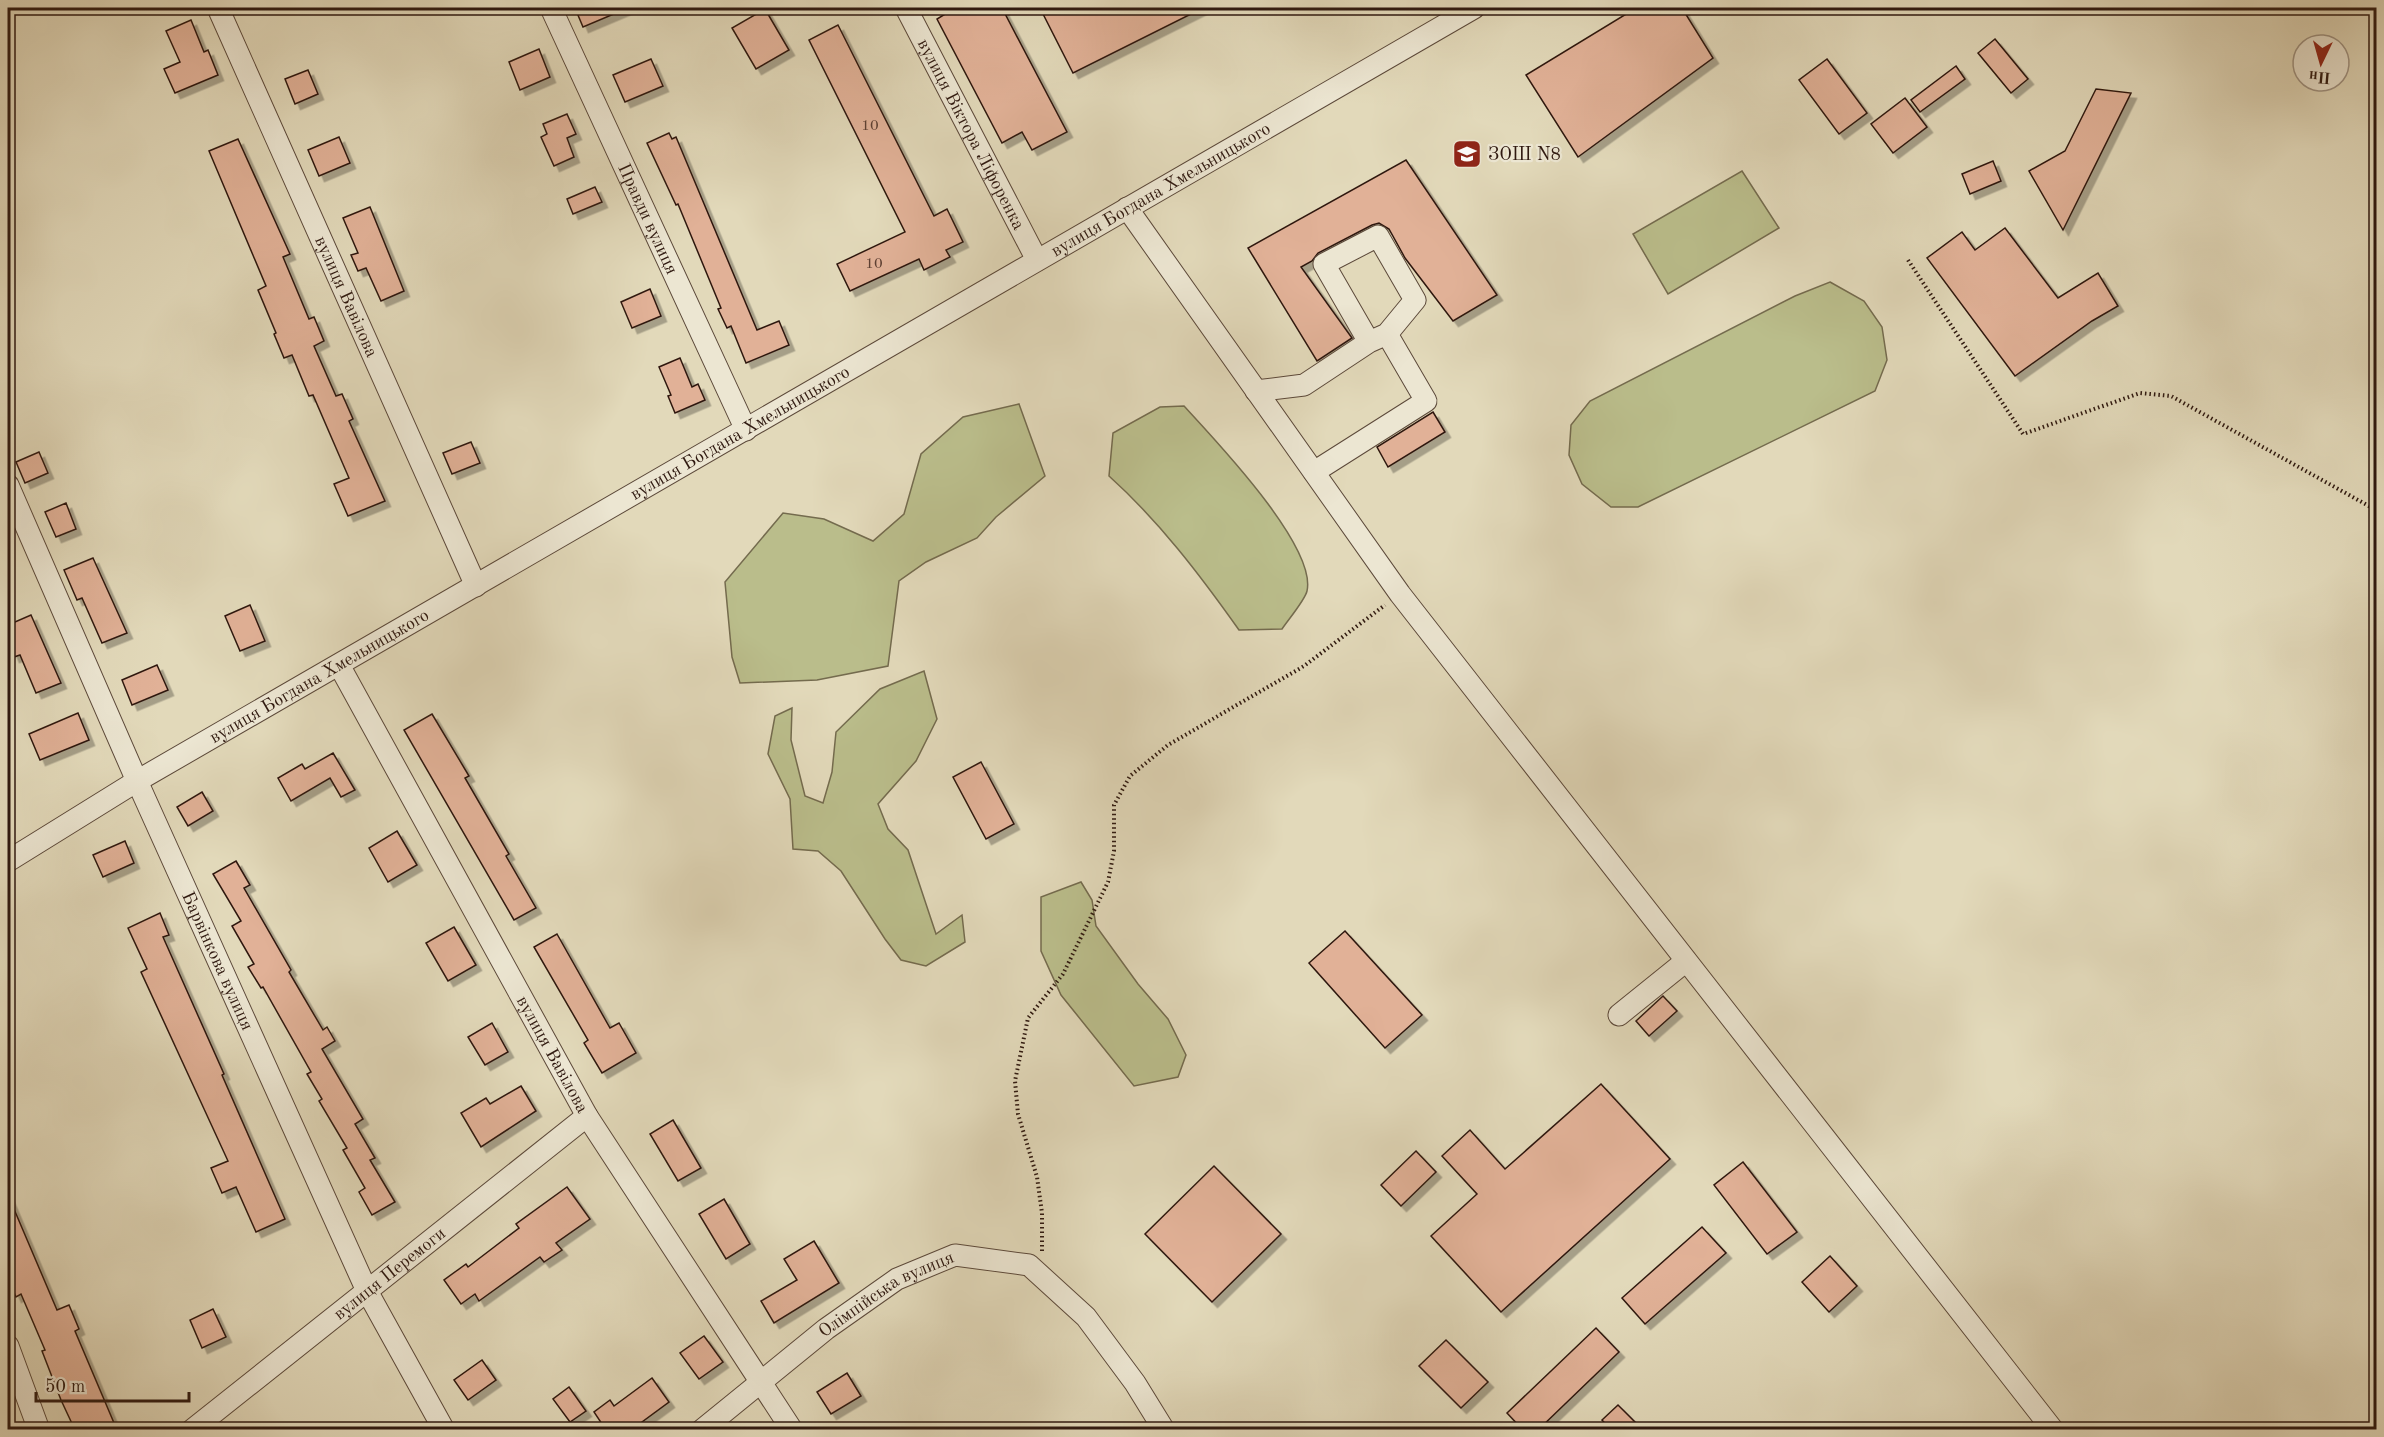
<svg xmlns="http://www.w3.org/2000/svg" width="2384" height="1437" viewBox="0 0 2384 1437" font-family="'Old Standard TT',serif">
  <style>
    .green { fill: #babd8b; stroke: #746b4e; stroke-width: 1.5 }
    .building { fill: #e1b197; stroke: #2f1910; stroke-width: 1.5; filter: url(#shadow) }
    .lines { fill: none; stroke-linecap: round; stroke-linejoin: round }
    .minor-casing { stroke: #5c493a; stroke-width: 23 }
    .path { stroke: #2f1910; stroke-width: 4; stroke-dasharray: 1.5 3; stroke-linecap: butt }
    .minor { stroke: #ece6d2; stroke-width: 21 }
    .labels { text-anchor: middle; stroke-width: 4.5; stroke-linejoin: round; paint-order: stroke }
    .number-label { font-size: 15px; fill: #5c3f32 }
    .street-label { font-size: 18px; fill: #2f1910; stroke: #ece6d2 }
    .poi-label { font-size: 18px; fill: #2f1910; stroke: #ece6d2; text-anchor: start }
  </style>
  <defs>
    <filter id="shadow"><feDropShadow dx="5.5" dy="5.5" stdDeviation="0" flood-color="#0004"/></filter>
  </defs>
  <rect width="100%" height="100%" fill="#e2d9ba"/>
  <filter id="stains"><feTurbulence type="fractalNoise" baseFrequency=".00333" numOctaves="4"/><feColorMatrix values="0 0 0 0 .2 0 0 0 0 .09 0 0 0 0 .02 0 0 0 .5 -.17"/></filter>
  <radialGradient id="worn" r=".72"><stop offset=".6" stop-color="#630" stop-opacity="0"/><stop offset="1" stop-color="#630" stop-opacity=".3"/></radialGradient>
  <g class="green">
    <path d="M1742,171L1779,228L1668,294L1633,234Z"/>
    <path d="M1830,282L1864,301L1882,327L1887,360L1875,391L1638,507H1611L1582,484L1569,455L1571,425L1590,401L1795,296Z"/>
    <path d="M1019,404L1045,476L996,517L977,538L926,562L899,581L888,666L817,680L740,683L732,657L725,582L783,513L824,519L873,541L904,514L921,454L963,417Z"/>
    <path d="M1184,406C1214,439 1317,546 1307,591C1305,600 1288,620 1282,629L1239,630C1200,575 1159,521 1109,476L1113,433L1160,407Z"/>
    <path d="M924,671L937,719L916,761L878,804L888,829L908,850L936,934L962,915L965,942L926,966L901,960L885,939L841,871L818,851L793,849L790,799L768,754L775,716L792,708L791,740L805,796L823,803L832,772L836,732L880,689Z"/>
    <path d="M1081,882L1092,900L1096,926L1138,984L1168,1019L1186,1055L1178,1077L1134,1086L1061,995L1041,951V897Z"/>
  </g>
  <g class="building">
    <path d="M575,8H628L583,27Z"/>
    <path d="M944,8H1002L1067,132L1032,150L1022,132L1002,143L937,19L947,13Z"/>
    <path d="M1040,8H1203L1073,73Z"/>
    <path d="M1636,8H1682L1713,58L1578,157L1526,75Z"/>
    <path d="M765,9L789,50L756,69L732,28Z"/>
    <path d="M191,20L204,52L208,50L218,75L175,93L164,69L180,62L166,31Z"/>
    <path d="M838,25L934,216L947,209L963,242L946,250L950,257L924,270L919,259L850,291L837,264L905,232L809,40Z"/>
    <path d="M1995,39L2028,79L2011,93L1978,53Z"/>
    <path d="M539,49L550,77L520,90L509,62Z"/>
    <path d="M651,59L663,86L625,102L613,75Z"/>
    <path d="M1827,59L1867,113L1839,134L1799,80Z"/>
    <path d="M1956,66L1965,79L1920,112L1911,100Z"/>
    <path d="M308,70L318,94L295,104L285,79Z"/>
    <path d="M2096,89L2131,93L2063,230L2029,171L2065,151Z"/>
    <path d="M1905,98L1927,127L1893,153L1871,124Z"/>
    <path d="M567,114L576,134L567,138L574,157L554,166L541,137L547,134L543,124Z"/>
    <path d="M669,133L672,139L676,137L757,330L779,321L789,345L746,363L731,326L727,328L718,309L721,308L678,204L676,205L647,143Z"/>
    <path d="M339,137L350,163L319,176L308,150Z"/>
    <path d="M238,139L290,254L283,257L309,319L314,317L324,341L314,346L336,396L342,394L353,419L349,421L385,501L348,516L334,484L349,478L313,395L309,396L292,355L284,358L274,334L276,333L258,290L266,286L209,151Z"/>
    <path d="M1406,160L1497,295L1453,321L1405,258L1389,229L1379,223L1372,225L1318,253L1312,261L1301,267L1352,338L1317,361L1248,248Z"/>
    <path d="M1993,161L2001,181L1970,194L1962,174Z"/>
    <path d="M595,187L602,202L573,214L567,199Z"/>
    <path d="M370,207L404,291L381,301L366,268L358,271L351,255L358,253L343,218Z"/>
    <path d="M2005,228L2058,298L2098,273L2118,306L2092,321L2015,376L1927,258L1962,232L1975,250Z"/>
    <path d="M650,289L661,316L632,328L621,302Z"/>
    <path d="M680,358L692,387L698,384L705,400L675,413L668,396L671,395L659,367Z"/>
    <path d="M1433,412L1445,432L1388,467L1377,447Z"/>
    <path d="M471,442L480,463L452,474L443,453Z"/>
    <path d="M39,452L48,473L25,483L16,462Z"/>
    <path d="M66,503L76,529L56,537L45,512Z"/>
    <path d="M93,558L127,633L102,643L82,598L77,600L64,570Z"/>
    <path d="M250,605L265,641L240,651L225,616Z"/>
    <path d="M31,615L61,683L36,693L20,655L14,657L8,643V625Z"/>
    <path d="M157,665L168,690L132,705L122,680Z"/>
    <path d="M78,713L89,740L40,760L29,734Z"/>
    <path d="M432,714L469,776L465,778L509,854L506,856L536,908L514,920L404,730Z"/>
    <path d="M333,753L355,790L341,797L330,778L291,801L278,778L302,764L305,769Z"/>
    <path d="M981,762L1014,824L986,839L953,777Z"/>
    <path d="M202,792L213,811L188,826L177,807Z"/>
    <path d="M397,831L417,865L388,882L369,848Z"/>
    <path d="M125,841L134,863L103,877L93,855Z"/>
    <path d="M236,861L250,885L244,888L291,970L289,972L323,1030L327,1027L335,1041L322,1049L363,1119L355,1124L375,1158L370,1160L395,1202L372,1215L359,1192L365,1188L343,1150L347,1148L319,1101L322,1099L307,1074L311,1072L263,987L261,988L248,967L254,964L232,926L241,921L213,874Z"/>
    <path d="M160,913L169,935L163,937L224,1074L222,1075L285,1219L256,1232L236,1187L222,1193L211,1168L228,1161L141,972L147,969L128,928Z"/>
    <path d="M454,927L476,965L448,981L426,943Z"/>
    <path d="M1345,931L1422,1015L1385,1048L1309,963Z"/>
    <path d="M557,934L610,1028L619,1023L636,1053L602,1073L584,1043L588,1040L534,947Z"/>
    <path d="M1663,996L1677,1011L1649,1036L1636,1021Z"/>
    <path d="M492,1023L508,1052L485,1065L468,1037Z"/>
    <path d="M1601,1084L1670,1159L1501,1312L1431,1236L1477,1194L1442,1156L1470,1130L1505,1169Z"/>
    <path d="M521,1086L536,1111L481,1147L461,1113L486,1098L490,1104Z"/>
    <path d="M673,1120L701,1168L678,1181L650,1134Z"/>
    <path d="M1416,1151L1436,1172L1401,1206L1381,1185Z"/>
    <path d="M1743,1162L1797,1232L1767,1254L1714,1185Z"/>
    <path d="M1214,1166L1281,1234L1212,1302L1145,1234Z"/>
    <path d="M567,1187L590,1219L556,1243L562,1250L544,1262L540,1257L479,1301L475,1294L461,1304L444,1280L466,1264L468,1267L519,1228L516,1224Z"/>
    <path d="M8,1195L57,1310L69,1305L79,1329L75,1331L117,1430H75L61,1400L42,1351L45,1350L21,1294L16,1297L8,1279Z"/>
    <path d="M724,1199L750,1244L726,1259L699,1214Z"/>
    <path d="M1702,1227L1726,1253L1645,1324L1622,1298Z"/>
    <path d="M814,1241L839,1283L774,1323L761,1301L797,1280L784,1259Z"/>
    <path d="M1830,1256L1857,1286L1829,1312L1802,1282Z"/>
    <path d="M213,1309L226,1337L202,1348L190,1320Z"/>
    <path d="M1596,1328L1619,1352L1538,1430H1523L1507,1413Z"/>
    <path d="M704,1336L723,1362L699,1379L680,1353Z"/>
    <path d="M1446,1340L1488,1382L1461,1408L1419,1366Z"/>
    <path d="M482,1360L496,1380L468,1400L454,1380Z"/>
    <path d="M847,1373L861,1396L831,1414L817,1392Z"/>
    <path d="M652,1378L669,1402L631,1430H606L594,1412L610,1400L614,1406Z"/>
    <path d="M569,1387L586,1411L570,1422L553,1399Z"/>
    <path d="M1618,1405L1643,1430H1611L1602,1420Z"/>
  </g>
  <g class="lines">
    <g class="minor-casing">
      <g id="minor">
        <path id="s1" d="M218,8L476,586"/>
        <path id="s2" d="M551,8L746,430"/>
        <path id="s3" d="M906,8L1037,260"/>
        <path d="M1127,208L1400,594L2053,1430"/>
        <path d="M1256,391L1304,385L1369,342L1324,264L1378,236L1415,300L1387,334L1369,342"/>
        <path d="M1314,472L1426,401L1387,334"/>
        <path id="s4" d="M8,485L137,781L367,1291L444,1430"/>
        <path id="s5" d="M339,665L587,1116L792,1430"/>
        <path id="s6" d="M8,861L137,781L1474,8"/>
        <path d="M1619,1015L1686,961"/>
        <path d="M8,1346L39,1430"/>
        <path id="s7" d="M192,1430L587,1116"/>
        <path id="s8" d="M702,1430L826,1329L897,1279L955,1255L1029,1265L1086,1317L1135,1383L1164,1430"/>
      </g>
    </g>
    <g class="path">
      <path d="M1908,260L2023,434L2140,393L2171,396L2376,510"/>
      <path d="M1042,1251V1213L1037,1177L1018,1114L1015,1081L1028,1018L1063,974L1108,882L1114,851V805L1130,776L1168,745L1304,666L1385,605"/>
    </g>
    <use href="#minor" class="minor"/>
  </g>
  <defs>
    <g id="school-square" transform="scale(1.5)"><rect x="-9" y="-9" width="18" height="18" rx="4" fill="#8f2418" stroke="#ece6d2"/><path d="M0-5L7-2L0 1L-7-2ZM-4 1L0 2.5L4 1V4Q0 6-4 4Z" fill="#fff"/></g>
  </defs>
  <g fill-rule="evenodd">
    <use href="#school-square" x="1467" y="154"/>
  </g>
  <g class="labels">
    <g class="number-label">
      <text x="870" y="130">10</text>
      <text x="874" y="268">10</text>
    </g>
    <g class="street-label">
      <text dy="6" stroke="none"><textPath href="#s3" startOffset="142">вулиця Віктора Ліфоренка</textPath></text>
      <text dy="6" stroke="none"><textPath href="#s6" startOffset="1334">вулиця Богдана Хмельницького</textPath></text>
      <text dy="6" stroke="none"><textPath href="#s2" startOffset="232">Правди вулиця</textPath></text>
      <text dy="6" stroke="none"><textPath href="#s1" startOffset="316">вулиця Вавілова</textPath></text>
      <text dy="6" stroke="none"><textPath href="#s6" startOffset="848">вулиця Богдана Хмельницького</textPath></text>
      <text dy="6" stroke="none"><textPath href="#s6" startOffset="362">вулиця Богдана Хмельницького</textPath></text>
      <text dy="6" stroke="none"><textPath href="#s4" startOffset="520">Барвінкова вулиця</textPath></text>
      <text dy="6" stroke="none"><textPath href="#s5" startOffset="444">вулиця Вавілова</textPath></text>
      <text dy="6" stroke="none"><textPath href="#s7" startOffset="252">вулиця Перемоги</textPath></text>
      <text dy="6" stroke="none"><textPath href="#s8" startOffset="230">Олімпійська вулиця</textPath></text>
    </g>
    <g class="poi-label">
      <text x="1488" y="160">ЗОШ N8</text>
    </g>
  </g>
  <rect width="2384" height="1437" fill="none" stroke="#e2d9ba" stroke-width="30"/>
  <rect x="9" y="9" width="2366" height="1419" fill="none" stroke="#2f1910" stroke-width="3"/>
  <rect x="15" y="15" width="2354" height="1407" fill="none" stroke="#2f1910" stroke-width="1.5"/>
  <g transform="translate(2321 63) rotate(185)"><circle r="28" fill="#ece6d2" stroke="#a09484" stroke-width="1.5"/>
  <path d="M0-4.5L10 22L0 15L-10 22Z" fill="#8f2418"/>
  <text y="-9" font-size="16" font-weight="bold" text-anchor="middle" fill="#2f1910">Пн</text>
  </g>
  <path d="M36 1392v9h153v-9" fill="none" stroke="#2f1910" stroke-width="3"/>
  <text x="45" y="1392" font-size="18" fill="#2f1910" stroke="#ece6d2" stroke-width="4.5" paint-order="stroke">50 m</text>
  <rect width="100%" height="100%" filter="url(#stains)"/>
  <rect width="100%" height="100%" fill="url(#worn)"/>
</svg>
